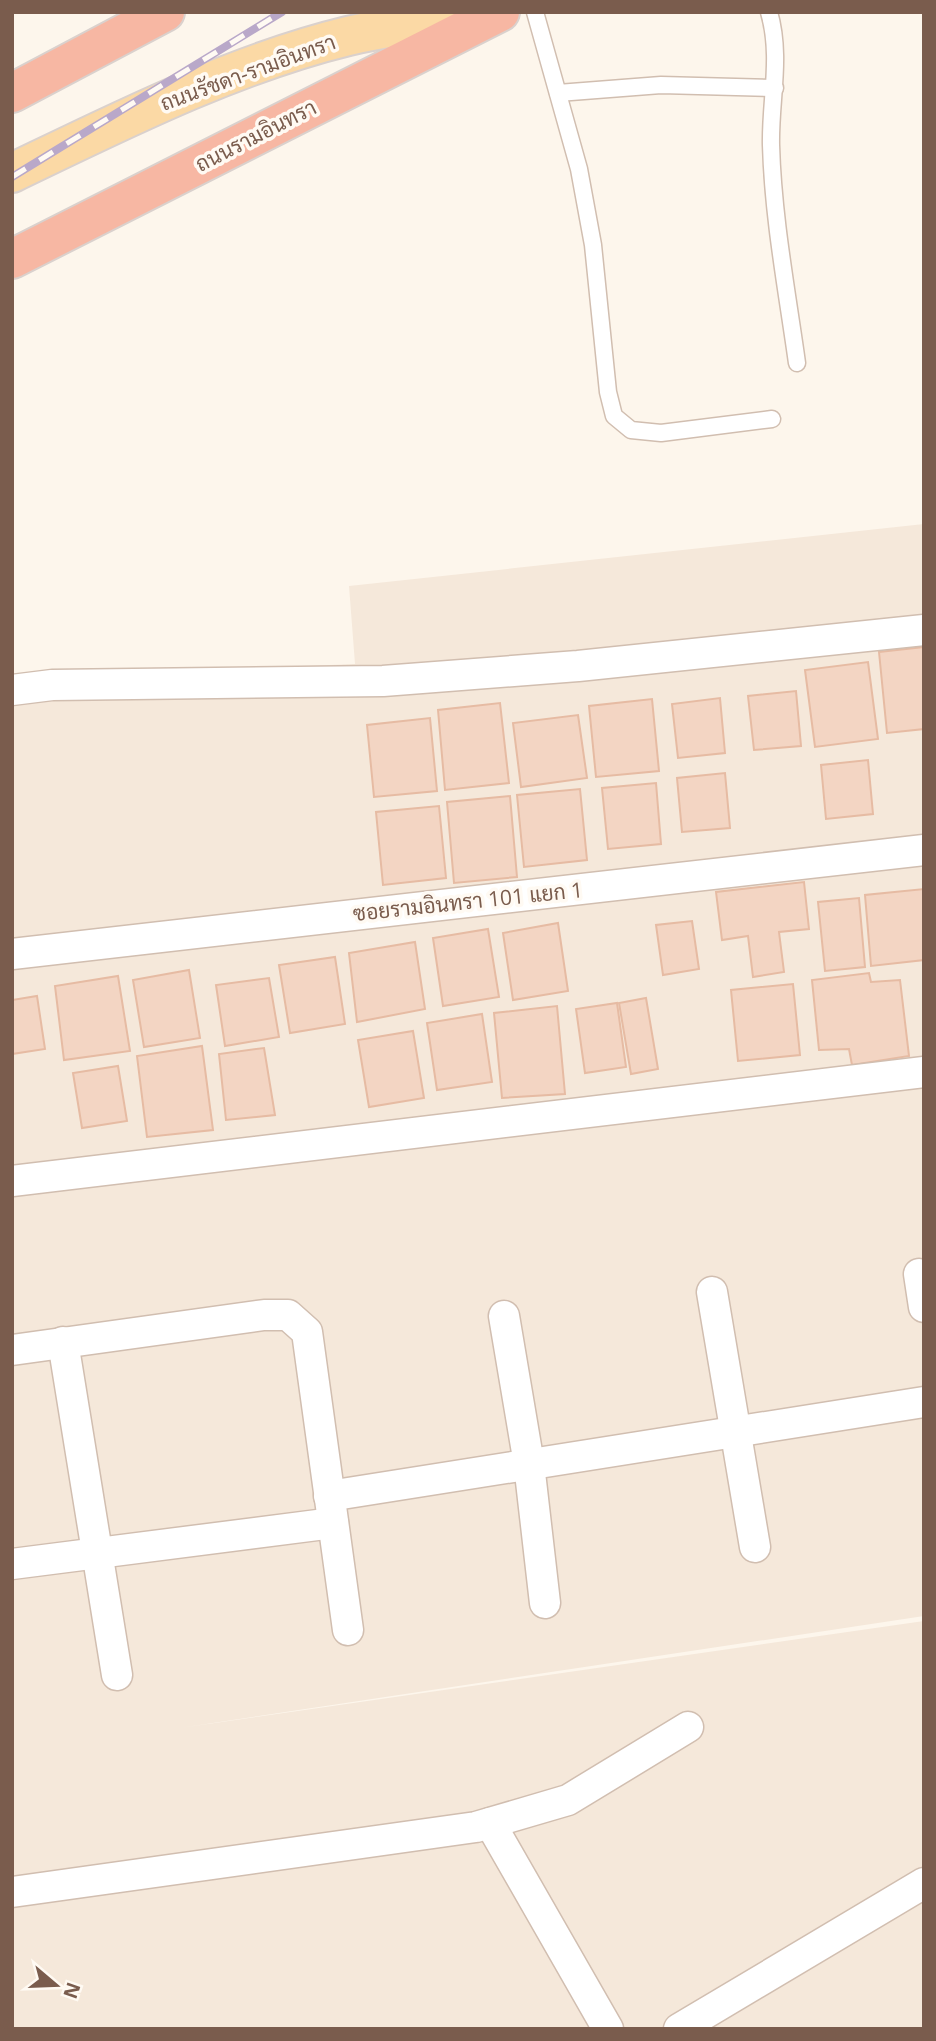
<svg xmlns="http://www.w3.org/2000/svg" width="936" height="2041" viewBox="0 0 936 2041" font-family="'Open Sans',Sarabun,sans-serif">
  <style>
    .residential { fill: #f5e8da }
    .building { fill: #f3d5c3; stroke: #e6bba3; stroke-width: 2 }
    .lines { fill: none; stroke-linecap: round; stroke-linejoin: round }
    .lane-casing { stroke: #d1beb0; stroke-width: 19 }
    .street-casing { stroke: #d1beb0; stroke-width: 33 }
    .primary-casing { stroke: #dad1cd; stroke-width: 42 }
    .highway-casing { stroke: #dad1cd; stroke-width: 42 }
    .lane { stroke: #fff; stroke-width: 16 }
    .street { stroke: #fff; stroke-width: 30 }
    .primary { stroke: #fbd9a5; stroke-width: 38 }
    .highway { stroke: #f7b7a3; stroke-width: 38 }
    .rail-casing { stroke: #b9a8c9; stroke-width: 8 }
    .rail { stroke: #fffaf3; stroke-width: 5; stroke-dasharray: 16; stroke-linecap: butt }
    .labels { text-anchor: middle; stroke-width: 7; stroke-linejoin: round; paint-order: stroke }
    .street-label { font-size: 21px; fill: #7a5c4d; stroke: #fffaf3 }
  </style>
  <rect width="100%" height="100%" fill="#fdf6ec"/>
  <path class="residential" d="M924,524V1616L180,1728L924,1621V2029H12V678L355,664L349,586Z"/>
  <g class="building">
    <path d="M924,647V729L887,733L879,652Z"/>
    <path d="M868,662L878,739L815,747L805,670Z"/>
    <path d="M796,691L801,746L754,750L748,696Z"/>
    <path d="M720,698L725,753L678,758L672,704Z"/>
    <path d="M652,699L659,771L596,777L589,706Z"/>
    <path d="M500,703L509,783L445,790L438,710Z"/>
    <path d="M578,715L587,778L521,787L513,723Z"/>
    <path d="M430,718L437,791L374,797L367,725Z"/>
    <path d="M868,760L873,814L826,819L821,765Z"/>
    <path d="M725,773L730,828L682,832L677,778Z"/>
    <path d="M656,783L661,844L608,849L602,788Z"/>
    <path d="M580,789L587,860L524,867L517,795Z"/>
    <path d="M510,796L517,877L454,883L447,802Z"/>
    <path d="M439,806L446,878L383,885L376,812Z"/>
    <path d="M804,882L809,929L779,932L784,972L753,977L748,936L722,940L716,892Z"/>
    <path d="M924,889V960L871,966L865,895Z"/>
    <path d="M859,898L865,967L825,971L818,902Z"/>
    <path d="M692,921L699,969L663,975L656,925Z"/>
    <path d="M558,923L568,991L513,1000L503,933Z"/>
    <path d="M488,929L499,997L443,1006L433,938Z"/>
    <path d="M415,942L425,1009L357,1022L349,953Z"/>
    <path d="M335,957L345,1024L290,1033L279,965Z"/>
    <path d="M189,970L200,1038L144,1047L133,980Z"/>
    <path d="M869,973L871,982L900,980L909,1056L852,1065L849,1049L819,1050L812,980Z"/>
    <path d="M118,976L130,1051L64,1060L55,986Z"/>
    <path d="M269,978L279,1037L225,1046L216,985Z"/>
    <path d="M793,984L800,1055L738,1061L731,990Z"/>
    <path d="M37,996L45,1049L12,1054V1000Z"/>
    <path d="M646,998L658,1069L631,1074L619,1003Z"/>
    <path d="M617,1003L626,1067L585,1073L576,1009Z"/>
    <path d="M557,1006L565,1094L502,1098L494,1013Z"/>
    <path d="M482,1014L492,1082L437,1090L427,1023Z"/>
    <path d="M413,1031L424,1098L369,1107L358,1040Z"/>
    <path d="M202,1046L213,1130L147,1137L137,1056Z"/>
    <path d="M264,1048L275,1115L226,1120L219,1054Z"/>
    <path d="M118,1066L127,1121L82,1128L73,1073Z"/>
  </g>
  <g class="lines">
    <g class="lane-casing">
      <g id="lane">
        <path d="M535,12L579,169L593,245L608,392L614,416L631,430L661,433L772,419"/>
        <path d="M769,12C782,57 770,100 771,145C773,218 787,291 797,363"/>
        <path d="M558,93L661,85L775,88"/>
      </g>
    </g>
    <g class="street-casing">
      <g id="street">
        <path d="M12,690L52,685L383,681L578,666L924,630"/>
        <path d="M12,954L924,850"/>
        <path d="M12,1181L924,1072"/>
        <path d="M919,1274L924,1307"/>
        <path d="M712,1292L755,1547"/>
        <path d="M504,1316L529,1464L545,1603"/>
        <path d="M63,1342L117,1675"/>
        <path d="M12,1350L264,1315H288L307,1332L348,1630"/>
        <path d="M329,1496L924,1402"/>
        <path d="M12,1564L333,1523"/>
        <path d="M490,1823L608,2029"/>
        <path d="M12,1892L476,1827L568,1800L688,1727"/>
        <path d="M679,2029L924,1883"/>
      </g>
    </g>
    <g class="primary-casing">
      <path id="primary" d="M12,173C118,122 233,64 348,36C395,25 442,21 490,15"/>
    </g>
    <g class="highway-casing">
      <g id="highway">
        <path d="M12,93L165,12"/>
        <path d="M12,259L500,12"/>
      </g>
    </g>
    <use href="#lane" class="lane"/>
    <use href="#street" class="street"/>
    <use href="#primary" class="primary"/>
    <use href="#highway" class="highway"/>
    <g class="rail-casing">
      <path id="rail" d="M12,177L282,12"/>
    </g>
    <use href="#rail" class="rail"/>
  </g>
  <g class="labels">
    <g class="street-label">
      <text transform="translate(248 73) rotate(-20)" y="7">ถนนรัชดา-รามอินทรา</text>
      <text transform="translate(256 136) rotate(-27)" y="7">ถนนรามอินทรา</text>
      <text transform="translate(468 902) rotate(-6)" y="7">ซอยรามอินทรา 101 แยก 1</text>
    </g>
  </g>
  <rect width="936" height="2041" fill="none" stroke="#7a5c4d" stroke-width="28"/>
  <g transform="translate(56 1985) rotate(109)" stroke="#fffaf3" stroke-width="5" paint-order="stroke">
  <path d="M0-5L12 26L0 18L-12 26Z" fill="#7a5c4d"/>
  <text y="-10" font-size="19" font-weight="bold" text-anchor="middle" fill="#7a5c4d">N</text>
  </g>
</svg>
